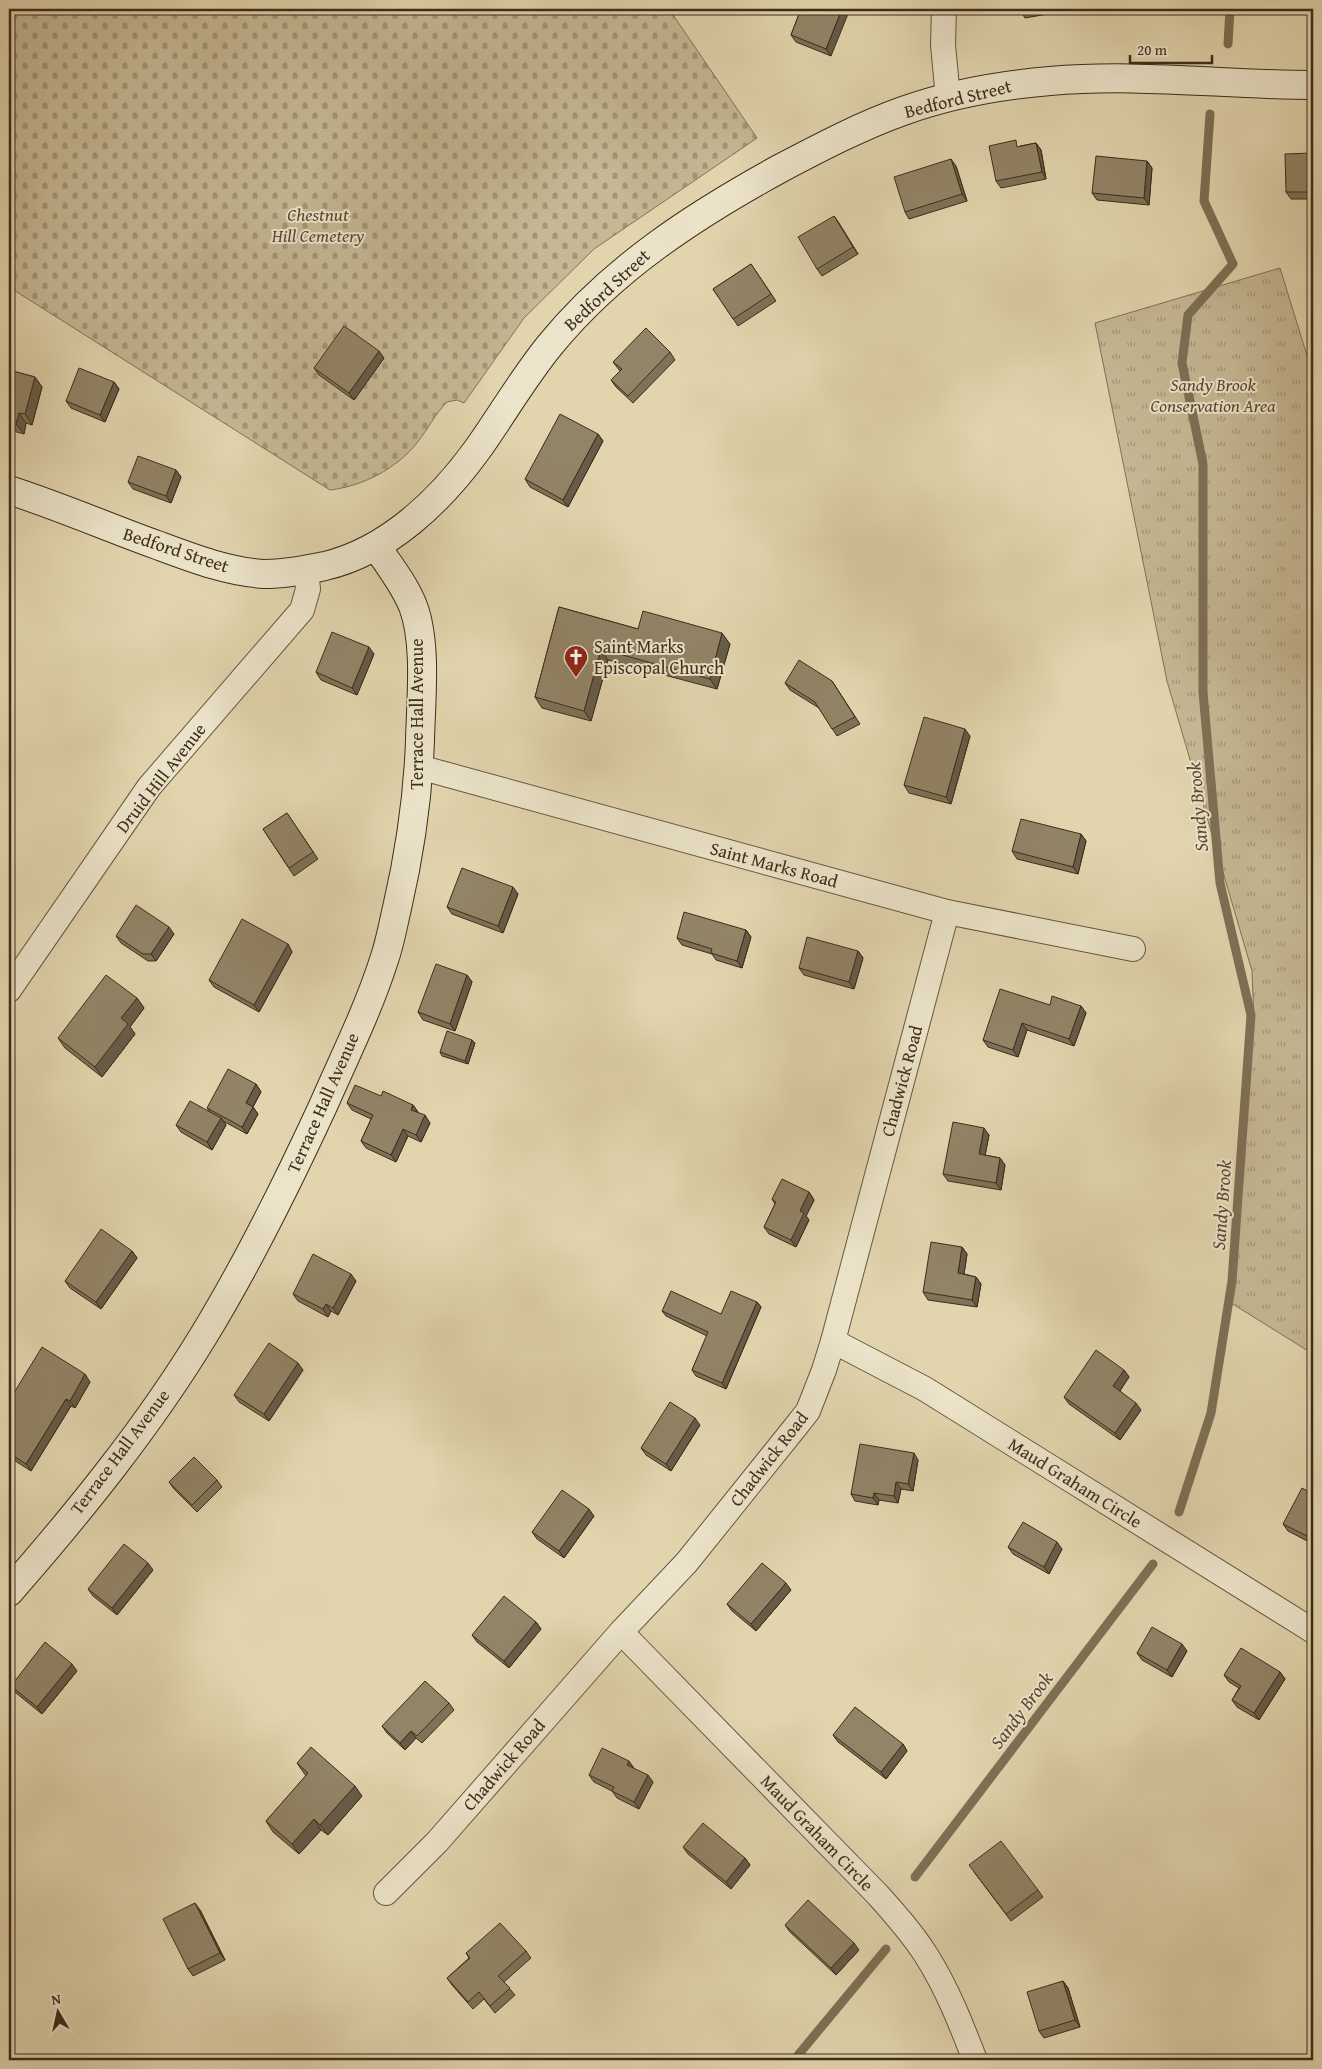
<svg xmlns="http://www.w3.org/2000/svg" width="1322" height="2069" viewBox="0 0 1322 2069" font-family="'Gentium Book Plus',serif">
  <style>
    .cemetery { fill: url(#cemetery-stones); stroke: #817258 }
    .park { fill: url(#park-tufts); stroke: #817258 }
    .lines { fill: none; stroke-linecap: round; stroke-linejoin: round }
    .stream { stroke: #7e7055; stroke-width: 9 }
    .street-casing { stroke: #665740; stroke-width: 26 }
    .secondary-casing { stroke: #3c2d1b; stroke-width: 30 }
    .street { stroke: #ece4ca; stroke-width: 24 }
    .secondary { stroke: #ece4ca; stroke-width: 28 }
    .wall { fill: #7e7259; stroke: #3c2d1b }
    .shaded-wall { fill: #665c48; stroke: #3c2d1b }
    .building { fill: #928467; stroke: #3c2d1b }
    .labels { text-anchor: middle; stroke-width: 4; stroke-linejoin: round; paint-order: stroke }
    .street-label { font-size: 18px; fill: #3c2d1b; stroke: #ece4ca }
    .park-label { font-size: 18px; font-style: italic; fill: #584933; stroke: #ece4ca }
    .poi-label { font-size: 18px; fill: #3c2d1b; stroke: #ece4ca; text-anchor: start }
    .water-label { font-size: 19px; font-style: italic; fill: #584933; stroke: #ece4ca }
  </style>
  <defs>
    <pattern id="cemetery-stones" width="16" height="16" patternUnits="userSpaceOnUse" patternTransform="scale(1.25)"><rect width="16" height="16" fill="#c6b895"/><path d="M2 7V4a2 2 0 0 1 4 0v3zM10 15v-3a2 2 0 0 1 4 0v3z" fill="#a29679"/></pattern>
    <pattern id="park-tufts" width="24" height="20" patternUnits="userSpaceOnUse" patternTransform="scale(1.25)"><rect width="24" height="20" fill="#c6b895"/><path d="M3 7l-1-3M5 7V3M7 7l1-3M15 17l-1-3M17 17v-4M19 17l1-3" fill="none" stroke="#a29679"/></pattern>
  </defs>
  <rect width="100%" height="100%" fill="#e2d5ae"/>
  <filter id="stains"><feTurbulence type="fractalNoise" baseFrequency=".004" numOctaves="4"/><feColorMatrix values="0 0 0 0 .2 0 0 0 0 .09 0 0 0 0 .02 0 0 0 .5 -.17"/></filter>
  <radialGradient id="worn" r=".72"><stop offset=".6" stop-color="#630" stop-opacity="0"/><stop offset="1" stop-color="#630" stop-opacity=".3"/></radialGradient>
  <path class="cemetery" d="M9,9H669L757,138L594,249L524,318L464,403L457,400L447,402C435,414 428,429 417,443C396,469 363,486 330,490L9,287Z"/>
  <path class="park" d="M1280,268L1313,375V1354L1228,1301L1254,1023L1252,971L1167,681L1095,323Z"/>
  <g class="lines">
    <g class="stream">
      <path d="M1228,44L1230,9"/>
      <path d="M1179,1512L1211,1413L1232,1281L1251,1015L1220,883L1203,692V464L1182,363L1188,315L1233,264L1204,201L1210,114"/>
      <path d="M915,1877L1153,1564"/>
      <path d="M794,2060L886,1949"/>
    </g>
    <g class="street-casing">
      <g id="street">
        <path d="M944,9L943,45L948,98"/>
        <path d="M419,767L947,912L1133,949"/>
        <path d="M9,990L149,787L302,610L308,589L306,569"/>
        <path d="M833,1341L925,1389L1313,1631"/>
        <path d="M621,1632L878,1895C895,1914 912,1933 926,1955C947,1988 961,2024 975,2060"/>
        <path d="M386,1893L437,1842L621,1632L687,1562L797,1425L808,1411L824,1370L833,1341L947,912"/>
      </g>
    </g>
    <g class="secondary-casing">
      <g id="secondary">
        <path d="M9,490C59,506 107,527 157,545C192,558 228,572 265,574C285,574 306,570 325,566C388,551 440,501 477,450C502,415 523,378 550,345C613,268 695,215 781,168C821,147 861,126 903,111C950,94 1001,85 1050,81C1138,73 1226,85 1313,85"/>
        <path d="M9,1592C79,1512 148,1427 204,1335C249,1261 287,1184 323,1106C344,1058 368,1010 384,960C390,943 393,925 397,908C410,852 418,798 420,740C421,700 427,643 413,606C404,584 389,565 376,546"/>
      </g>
    </g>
    <use href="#street" class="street"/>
    <use href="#secondary" class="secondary"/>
  </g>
  <g class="wall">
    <path d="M801,9L831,56L796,42L791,35Z"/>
    <path d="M1020,9H1077L1025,18L1021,12Z"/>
    <path d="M1036,143L1041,150L1046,179L1001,188L996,181L1020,146Z"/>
    <path d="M1313,153V199H1291L1286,192Z"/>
    <path d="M1147,161L1152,168L1149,205L1097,200L1092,193Z"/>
    <path d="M956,166L967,201L909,219L905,212Z"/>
    <path d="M834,216L858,254L822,276L817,269Z"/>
    <path d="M751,264L776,301L738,326L713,289Z"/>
    <path d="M670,352L675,360L633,403L616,387L611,380L620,371L613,362Z"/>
    <path d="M384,358L354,400L319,375L314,368Z"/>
    <path d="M9,370L35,377L42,387L32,425L26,423L24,434L9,430Z"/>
    <path d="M114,382L119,389L105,422L71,408L66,401Z"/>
    <path d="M598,434L603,441L568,507L530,487L525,479Z"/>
    <path d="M176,470L181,477L171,503L133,489L128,482Z"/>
    <path d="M559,607L638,629L730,644L717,689L608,660L591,721L542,708L535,697Z"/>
    <path d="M374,654L357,695L321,680L316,672Z"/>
    <path d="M832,681L860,724L837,736L819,708L790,690L785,683Z"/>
    <path d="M970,736L951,804L909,793L904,785Z"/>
    <path d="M287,813L318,859L294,876L263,829Z"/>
    <path d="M1081,834L1086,841L1078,874L1017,859L1012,851Z"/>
    <path d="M518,894L503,933L452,914L447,907Z"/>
    <path d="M746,930L751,937L742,968L716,960L712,954L682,945L677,938Z"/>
    <path d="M174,934L156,961H148L121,943L116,936Z"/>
    <path d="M288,944L292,952L259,1012L214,987L209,980Z"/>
    <path d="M858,951L863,958L854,989L804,975L799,968Z"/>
    <path d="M467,975L472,982L455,1031L423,1020L418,1012Z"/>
    <path d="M137,998L144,1008L130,1027L135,1034L102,1077L65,1048L58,1038Z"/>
    <path d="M1050,1005L1081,1006L1086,1013L1074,1046L1027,1030L1018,1057L988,1047L983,1040Z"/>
    <path d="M475,1043L468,1064L442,1056L440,1052Z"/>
    <path d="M256,1084L261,1092L253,1107L258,1114L247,1134L223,1121L226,1125L212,1150L181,1132L176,1125L210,1112L207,1108Z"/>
    <path d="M381,1096L413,1105L418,1112V1113L430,1123L421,1142L408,1136L396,1162L366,1148L361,1141L371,1119L352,1110L347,1103Z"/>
    <path d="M989,1135L985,1155L1000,1158L1005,1165L1001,1190L948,1181L943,1174Z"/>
    <path d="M809,1192L814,1200L806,1216L809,1220L796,1247L769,1234L764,1227L775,1204L772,1199Z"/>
    <path d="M962,1247L967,1254L964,1274L976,1277L981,1284L977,1307L928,1300L923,1292Z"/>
    <path d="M132,1251L137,1258L101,1309L70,1288L65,1281Z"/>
    <path d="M356,1281L338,1315L331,1311L328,1317L298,1301L293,1294Z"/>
    <path d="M757,1302L761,1307L726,1389L696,1376L692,1370L707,1336L666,1316L662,1311L721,1314Z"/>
    <path d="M303,1370L269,1421L239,1402L234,1395Z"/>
    <path d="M1124,1370L1129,1377L1120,1391L1141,1410L1120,1440L1069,1404L1064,1397Z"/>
    <path d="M90,1382L75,1408L71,1406L31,1471L9,1457V1401Z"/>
    <path d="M700,1425L671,1471L646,1455L641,1448Z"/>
    <path d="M918,1460L913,1491L901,1489L898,1503L879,1500L878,1505L855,1501L851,1494Z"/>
    <path d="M217,1480L222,1487L197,1512L174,1489L169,1482Z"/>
    <path d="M1313,1494V1544L1288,1531L1283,1524Z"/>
    <path d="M594,1516L564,1558L537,1539L532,1532Z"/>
    <path d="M1008,1547L1062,1549L1049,1574L1013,1554Z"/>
    <path d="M153,1570L117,1615L93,1596L88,1589Z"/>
    <path d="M791,1590L756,1631L732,1611L727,1604Z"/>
    <path d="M536,1622L541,1629L509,1668L477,1642L472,1635Z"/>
    <path d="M1187,1651L1172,1677L1142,1660L1137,1653Z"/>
    <path d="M77,1671L42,1714L16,1693L11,1686Z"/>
    <path d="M1280,1672L1285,1679L1259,1720L1237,1707L1232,1700L1239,1688L1229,1682L1224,1675Z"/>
    <path d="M449,1703L454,1710L422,1743L416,1738L405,1750L387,1733L382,1726Z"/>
    <path d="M833,1735L903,1744L907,1751L886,1779L838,1742Z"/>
    <path d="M297,1763L362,1796L328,1835L321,1830L299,1854L273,1832L266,1821L306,1776Z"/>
    <path d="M633,1768L653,1782L639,1809L617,1798L612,1791L594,1782L589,1775Z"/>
    <path d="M683,1847L745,1858L750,1865L731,1889L688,1854Z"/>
    <path d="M974,1872L1038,1890L1043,1897L1011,1921Z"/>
    <path d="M200,1910L225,1960L193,1976L188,1969Z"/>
    <path d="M785,1925L859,1950L836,1975L790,1932Z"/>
    <path d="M526,1951L531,1958L504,1982L515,1995L495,2013L484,1999L473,2009L452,1985L447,1978L469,1958L466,1953Z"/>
    <path d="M1063,1981L1068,1988L1080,2027L1044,2038L1039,2031Z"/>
  </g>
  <g class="shaded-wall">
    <path d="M842,9H850L831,56L826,49Z"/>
    <path d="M1036,143L1041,150L1046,179L1042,172Z"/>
    <path d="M951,159L956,166L967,201L962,194Z"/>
    <path d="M1147,161L1152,168L1149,205L1144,198Z"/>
    <path d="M834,216L839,223L858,254L853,247Z"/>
    <path d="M379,351L384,358L354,400L349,393Z"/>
    <path d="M35,377L42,387L32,425L25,414Z"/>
    <path d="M114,382L119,389L105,422L100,415Z"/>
    <path d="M19,413L26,423L24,434L16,424Z"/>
    <path d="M598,434L603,441L568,507L563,500Z"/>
    <path d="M176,470L181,477L171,503L166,496Z"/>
    <path d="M722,633L730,644L717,689L710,679Z"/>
    <path d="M369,647L374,654L357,695L352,688Z"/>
    <path d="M601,649L608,660L591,721L584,711Z"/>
    <path d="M965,729L970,736L951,804L946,797Z"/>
    <path d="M1081,834L1086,841L1078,874L1073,867Z"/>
    <path d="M513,887L518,894L503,933L498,926Z"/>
    <path d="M169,927L174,934L156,961L151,954Z"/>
    <path d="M746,930L751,937L742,968L737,961Z"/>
    <path d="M288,944L292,952L259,1012L254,1005Z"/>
    <path d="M858,951L863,958L854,989L849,982Z"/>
    <path d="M467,975L472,982L455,1031L450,1024Z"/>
    <path d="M137,998L144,1008L130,1027L135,1034L102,1077L95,1067L121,1018Z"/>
    <path d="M1081,1006L1086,1013L1074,1046L1069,1039Z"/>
    <path d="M1022,1023L1027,1030L1018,1057L1013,1050Z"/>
    <path d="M472,1040L475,1043L468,1064L465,1061Z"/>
    <path d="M256,1084L261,1092L251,1110L246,1103Z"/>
    <path d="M413,1105L418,1112L416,1117L411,1110Z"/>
    <path d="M253,1107L258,1114L247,1134L242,1127Z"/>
    <path d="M425,1115L430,1123L421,1142L416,1135Z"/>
    <path d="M221,1118L226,1125L212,1150L207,1142Z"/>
    <path d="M984,1128L989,1135L984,1161L979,1154Z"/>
    <path d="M403,1129L408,1136L396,1162L391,1155Z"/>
    <path d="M1000,1158L1005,1165L1001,1190L996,1183Z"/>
    <path d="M809,1192L814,1200L806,1216L809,1220L796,1247L791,1240L800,1211Z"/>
    <path d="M962,1247L967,1254L963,1281L958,1273Z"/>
    <path d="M132,1251L137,1258L101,1309L96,1302Z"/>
    <path d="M351,1274L356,1281L338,1315L333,1308Z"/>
    <path d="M976,1277L981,1284L977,1307L972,1300Z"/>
    <path d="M757,1302L761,1307L726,1389L722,1383Z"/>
    <path d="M326,1304L331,1311L328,1317L323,1309Z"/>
    <path d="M298,1363L303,1370L269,1421L264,1414Z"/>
    <path d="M1124,1370L1129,1377L1118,1393L1113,1386Z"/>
    <path d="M85,1374L90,1382L75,1408L70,1401Z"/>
    <path d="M66,1399L71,1406L31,1471L26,1464Z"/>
    <path d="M1136,1403L1141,1410L1120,1440L1115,1433Z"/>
    <path d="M695,1418L700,1425L671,1471L666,1464Z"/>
    <path d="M914,1453L918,1460L913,1491L908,1484Z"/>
    <path d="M896,1482L901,1489L898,1503L894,1496Z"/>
    <path d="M874,1493L879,1500L878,1505L873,1498Z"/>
    <path d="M589,1509L594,1516L564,1558L559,1551Z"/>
    <path d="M1057,1542L1062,1549L1049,1574L1044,1567Z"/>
    <path d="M148,1563L153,1570L117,1615L112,1608Z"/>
    <path d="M786,1583L791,1590L756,1631L751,1624Z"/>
    <path d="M536,1622L541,1629L509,1668L504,1661Z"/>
    <path d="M1182,1644L1187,1651L1172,1677L1167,1670Z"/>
    <path d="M72,1664L77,1671L42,1714L37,1707Z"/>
    <path d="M1280,1672L1285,1679L1259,1720L1254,1713Z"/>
    <path d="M411,1731L416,1738L405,1750L400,1743Z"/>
    <path d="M903,1744L907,1751L886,1779L881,1772Z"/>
    <path d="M629,1761L634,1768L627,1765Z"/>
    <path d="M648,1775L653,1782L639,1809L634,1802Z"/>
    <path d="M355,1786L362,1796L328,1835L320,1825Z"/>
    <path d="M314,1819L321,1830L299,1854L292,1844Z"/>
    <path d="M745,1858L750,1865L731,1889L726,1882Z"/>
    <path d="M195,1903L200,1910L225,1960L220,1953Z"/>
    <path d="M854,1943L859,1950L836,1975L831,1968Z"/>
    <path d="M1063,1981L1068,1988L1080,2027L1075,2020Z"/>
  </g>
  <g class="building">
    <path d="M801,9H842L826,49L791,35Z"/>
    <path d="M1020,9H1040L1021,12Z"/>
    <path d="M1016,140L1017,147L1036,143L1042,172L996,181L989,146Z"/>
    <path d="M1313,153V192H1286L1285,154Z"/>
    <path d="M1096,156L1147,161L1144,198L1092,193Z"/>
    <path d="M951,159L962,194L905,212L894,177Z"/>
    <path d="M834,216L853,247L817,269L798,237Z"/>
    <path d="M751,264L771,294L733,319L713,289Z"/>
    <path d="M344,326L379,351L349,393L314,368Z"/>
    <path d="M646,328L670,352L628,396L611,380L622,369L613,362Z"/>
    <path d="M79,368L114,382L100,415L66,401Z"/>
    <path d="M9,370L35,377L25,414L19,413L16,424L9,422Z"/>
    <path d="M560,414L598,434L563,500L525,479Z"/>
    <path d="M138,456L176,470L166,496L128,482Z"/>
    <path d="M559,607L638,629L643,611L722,633L710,679L601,649L584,711L535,697Z"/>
    <path d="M332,632L369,647L352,688L316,672Z"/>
    <path d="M799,660L832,681L855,717L832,729L815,702L785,683Z"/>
    <path d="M924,717L965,729L946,797L904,785Z"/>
    <path d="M287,813L313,852L289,868L263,829Z"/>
    <path d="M1021,819L1081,834L1073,867L1012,851Z"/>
    <path d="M462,868L513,887L498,926L447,907Z"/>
    <path d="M136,905L169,927L151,954H143L116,936Z"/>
    <path d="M684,912L746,930L737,961L711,953L712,949L677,938Z"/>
    <path d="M242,919L288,944L254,1005L209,980Z"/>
    <path d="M807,937L858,951L849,982L799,968Z"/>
    <path d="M436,964L467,975L450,1024L418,1012Z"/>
    <path d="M106,975L137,998L121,1018L128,1024L95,1067L58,1038Z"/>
    <path d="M1000,989L1050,1005L1052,996L1081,1006L1069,1039L1022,1023L1013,1050L983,1040Z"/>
    <path d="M447,1031L472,1040L465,1061L440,1052Z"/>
    <path d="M228,1069L256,1084L246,1103L253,1107L242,1127L207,1108Z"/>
    <path d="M355,1085L381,1096L383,1091L413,1105L411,1110L425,1115L416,1135L403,1129L391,1155L361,1141L373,1115L347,1103Z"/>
    <path d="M190,1101L221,1118L207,1142L176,1125Z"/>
    <path d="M953,1122L984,1128L979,1154L1000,1158L996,1183L943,1174Z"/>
    <path d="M782,1179L809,1192L800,1211L804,1213L791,1240L764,1227L776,1202L772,1199Z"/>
    <path d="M101,1229L132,1251L96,1302L65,1281Z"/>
    <path d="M931,1242L962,1247L958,1273L976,1277L972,1300L923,1292Z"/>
    <path d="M313,1254L351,1274L333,1308L326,1304L323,1309L293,1294Z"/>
    <path d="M671,1291L721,1314L731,1291L757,1302L722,1383L692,1370L708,1332L662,1311Z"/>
    <path d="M269,1343L298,1363L264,1414L234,1395Z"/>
    <path d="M42,1347L85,1374L70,1401L66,1399L26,1464L9,1453V1401Z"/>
    <path d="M1096,1350L1124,1370L1113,1386L1136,1403L1115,1433L1064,1397Z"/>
    <path d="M670,1402L695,1418L666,1464L641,1448Z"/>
    <path d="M860,1444L914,1453L908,1484L896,1482L894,1496L874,1493L873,1498L851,1494Z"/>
    <path d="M194,1457L217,1480L192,1505L169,1482Z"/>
    <path d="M1302,1488L1313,1494V1539L1283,1524Z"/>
    <path d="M562,1490L589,1509L559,1551L532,1532Z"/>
    <path d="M1023,1522L1057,1542L1044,1567L1008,1547Z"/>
    <path d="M124,1544L148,1563L112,1608L88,1589Z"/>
    <path d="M762,1563L786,1583L751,1624L727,1604Z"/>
    <path d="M504,1596L536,1622L504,1661L472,1635Z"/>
    <path d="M1152,1627L1182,1644L1167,1670L1137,1653Z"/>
    <path d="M45,1642L72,1664L37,1707L11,1686Z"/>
    <path d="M1241,1648L1280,1672L1254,1713L1232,1700L1241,1686L1224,1675Z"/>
    <path d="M425,1681L449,1703L417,1736L411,1731L400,1743L382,1726Z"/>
    <path d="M855,1707L903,1744L881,1772L833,1735Z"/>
    <path d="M311,1747L355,1786L320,1825L314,1819L292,1844L266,1821L308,1773L297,1763Z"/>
    <path d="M602,1748L629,1761L627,1765L648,1775L634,1802L612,1791L614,1787L589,1775Z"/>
    <path d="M703,1823L745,1858L726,1882L683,1847Z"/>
    <path d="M1001,1841L1038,1890L1006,1914L969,1865Z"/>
    <path d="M808,1900L854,1943L831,1968L785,1925Z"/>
    <path d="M195,1903L220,1953L188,1969L163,1919Z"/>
    <path d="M500,1923L526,1951L498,1976L510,1988L490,2006L479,1992L468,2002L447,1978L470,1958L466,1953Z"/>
    <path d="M1063,1981L1075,2020L1039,2031L1027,1992Z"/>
  </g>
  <defs>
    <g id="church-pin" transform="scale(1.25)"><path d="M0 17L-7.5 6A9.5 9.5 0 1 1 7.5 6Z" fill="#8f2418" stroke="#ece4ca"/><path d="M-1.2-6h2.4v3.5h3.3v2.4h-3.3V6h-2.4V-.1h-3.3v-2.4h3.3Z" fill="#fff"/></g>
  </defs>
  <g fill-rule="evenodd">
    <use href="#church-pin" x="576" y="657"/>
  </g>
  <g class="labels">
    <g class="street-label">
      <text transform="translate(958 99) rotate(-14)" y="6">Bedford Street</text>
      <text transform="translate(607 290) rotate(-43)" y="6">Bedford Street</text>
      <text transform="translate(176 550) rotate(18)" y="6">Bedford Street</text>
      <text transform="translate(417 714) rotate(-90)" y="6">Terrace Hall Avenue</text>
      <text transform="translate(161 778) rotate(-52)" y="6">Druid Hill Avenue</text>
      <text transform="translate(774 865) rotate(15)" y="6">Saint Marks Road</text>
      <text transform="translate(902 1081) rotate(-75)" y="6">Chadwick Road</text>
      <text transform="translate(323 1103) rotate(-66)" y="6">Terrace Hall Avenue</text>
      <text transform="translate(120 1452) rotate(-53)" y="6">Terrace Hall Avenue</text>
      <text transform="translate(769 1459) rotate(-52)" y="6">Chadwick Road</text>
      <text transform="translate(1075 1483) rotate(32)" y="6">Maud Graham Circle</text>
      <text transform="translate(504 1765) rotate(-49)" y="6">Chadwick Road</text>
      <text transform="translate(817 1833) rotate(46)" y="6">Maud Graham Circle</text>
    </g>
    <g class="park-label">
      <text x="318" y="221">Chestnut<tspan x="318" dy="21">Hill Cemetery</tspan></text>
      <text x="1213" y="391">Sandy Brook<tspan x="1213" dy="21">Conservation Area</tspan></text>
    </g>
    <g class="poi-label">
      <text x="594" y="653">Saint Marks<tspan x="594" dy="21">Episcopal Church</tspan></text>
    </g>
    <g class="water-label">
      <text transform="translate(1197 807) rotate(-95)" y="7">Sandy Brook</text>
      <text transform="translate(1221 1205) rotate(-86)" y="7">Sandy Brook</text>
      <text transform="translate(1021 1710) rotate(-53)" y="7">Sandy Brook</text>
    </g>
  </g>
  <rect width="1322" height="2069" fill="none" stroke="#e2d5ae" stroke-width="30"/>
  <rect x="10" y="10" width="1302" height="2049" fill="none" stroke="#3c2d1b" stroke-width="2.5"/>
  <rect x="15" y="15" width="1292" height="2039" fill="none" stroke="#3c2d1b"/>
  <g transform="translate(58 2012) rotate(351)" stroke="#ece4ca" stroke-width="4" paint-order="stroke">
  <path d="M0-4L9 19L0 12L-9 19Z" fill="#3c2d1b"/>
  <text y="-8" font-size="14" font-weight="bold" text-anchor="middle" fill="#3c2d1b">N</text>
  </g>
  <path d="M1130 55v8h82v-8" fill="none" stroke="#3c2d1b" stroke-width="2.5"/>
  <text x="1137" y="55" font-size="15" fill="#3c2d1b" stroke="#ece4ca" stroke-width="4" paint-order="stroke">20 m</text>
  <rect width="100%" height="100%" filter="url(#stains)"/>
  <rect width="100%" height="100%" fill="url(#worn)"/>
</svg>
